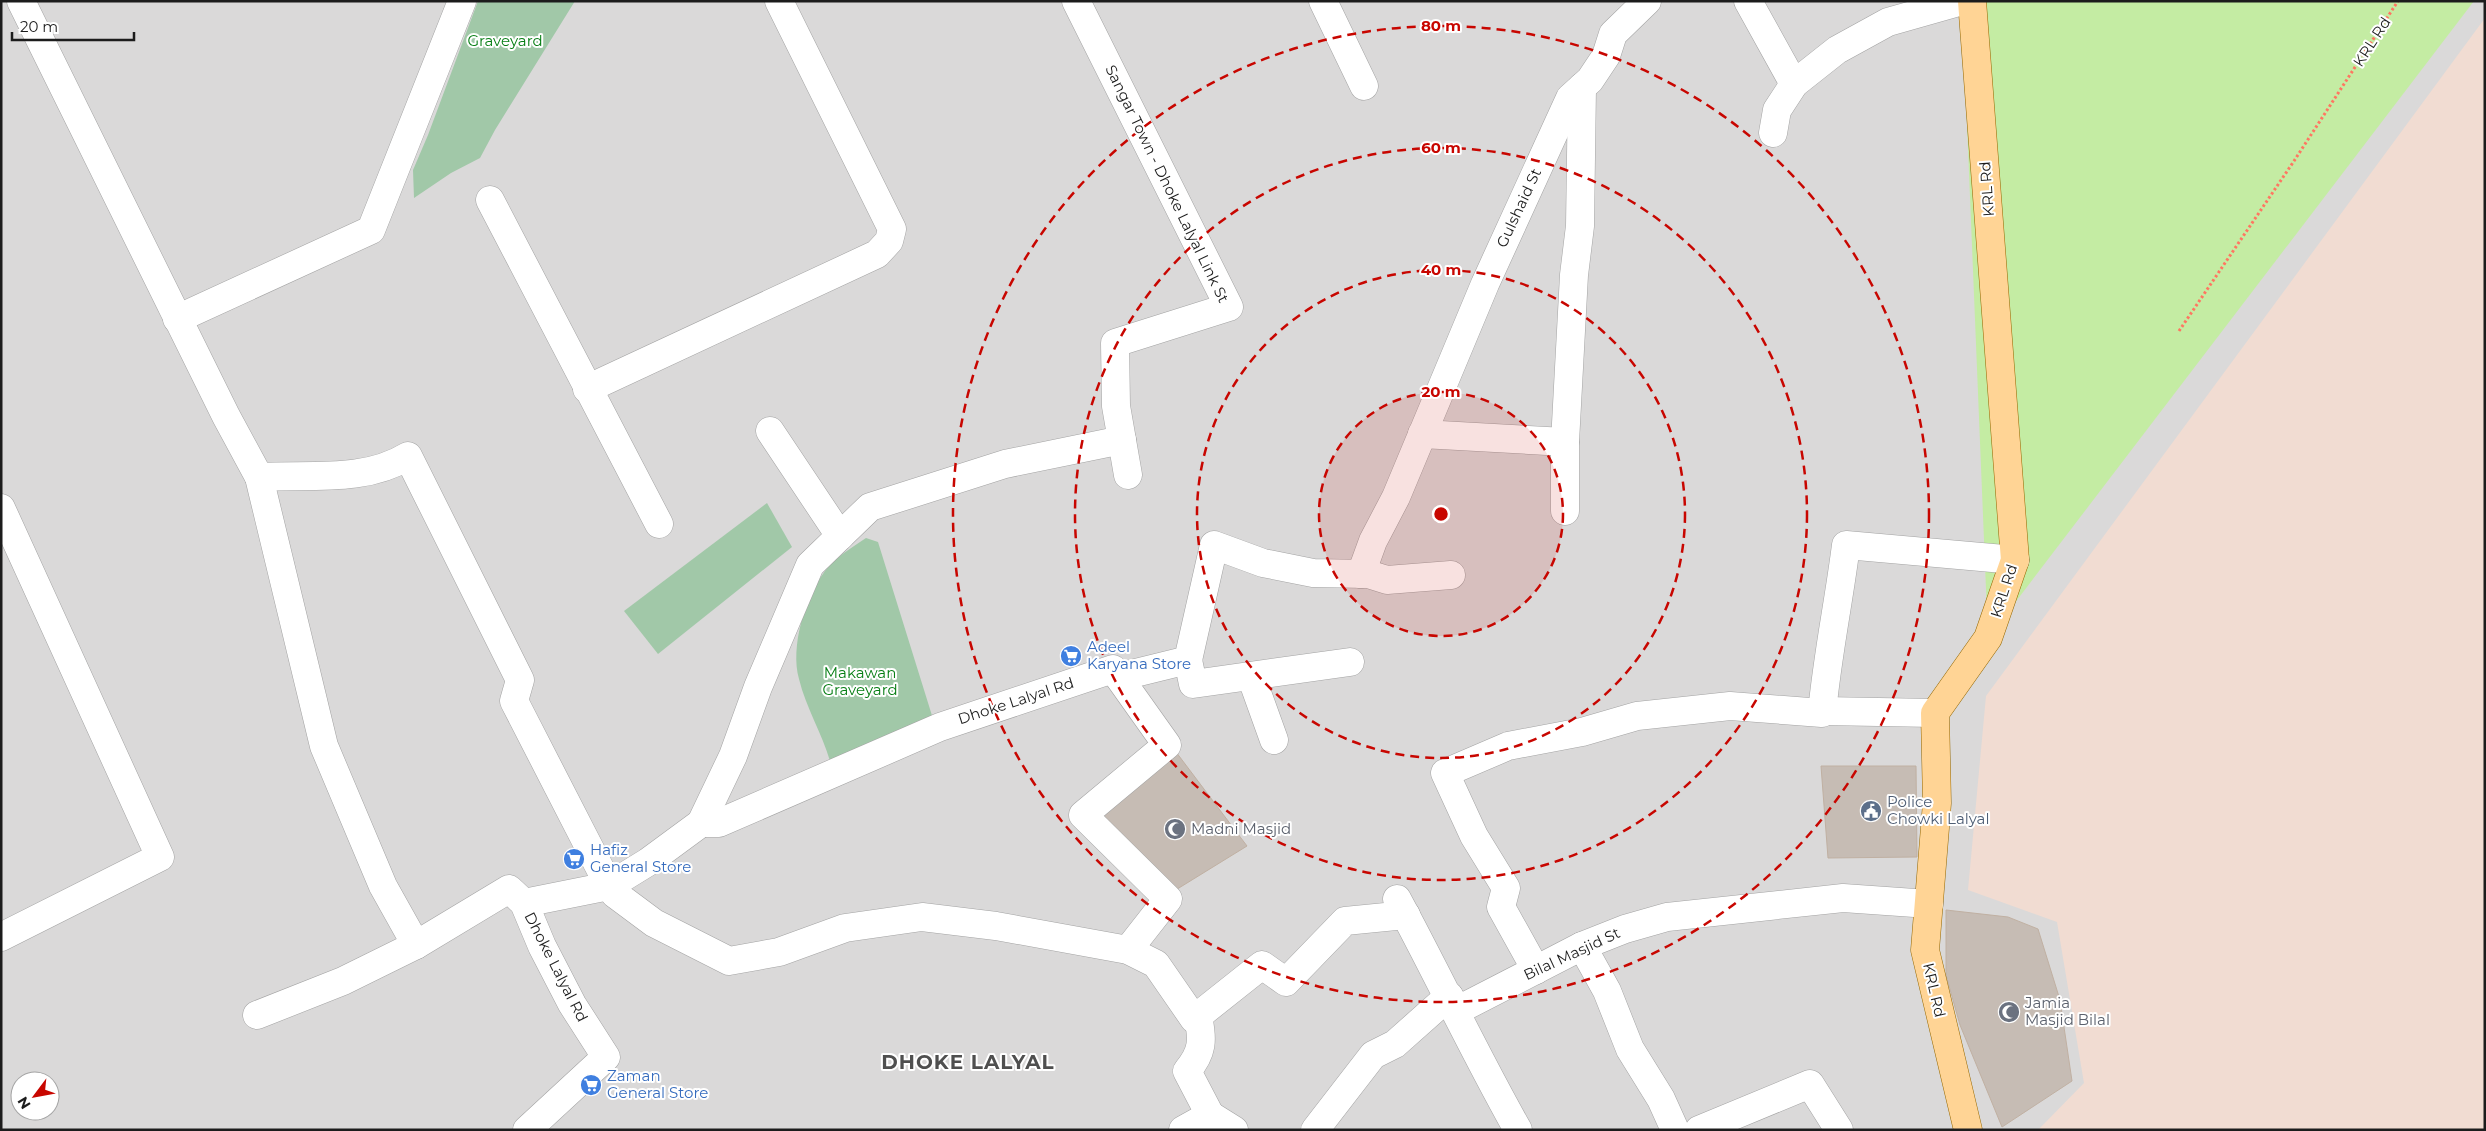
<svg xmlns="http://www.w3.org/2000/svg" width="2486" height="1131" viewBox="0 0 2486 1131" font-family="Montserrat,sans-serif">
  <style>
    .residential { fill: #dad9d9; fill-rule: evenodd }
    .military { fill: #f1dcd2 }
    .grass { fill: #c4eca3 }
    .cemetery { fill: #a1c8a8 }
    .building { fill: #c6bcb4; stroke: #c0b0a2 }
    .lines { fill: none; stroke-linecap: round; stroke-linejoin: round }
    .minor-casing { stroke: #a3a3a3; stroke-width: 29 }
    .major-casing { stroke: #946700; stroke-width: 29 }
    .path { stroke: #ff7661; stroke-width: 3; stroke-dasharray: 2.5 2.5; stroke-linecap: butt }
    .minor { stroke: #fff; stroke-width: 28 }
    .major { stroke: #ffd495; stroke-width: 28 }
    .ring { fill: none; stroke: #c80600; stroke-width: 2.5; stroke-dasharray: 9 6 }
    .labels { text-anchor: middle; stroke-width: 4; stroke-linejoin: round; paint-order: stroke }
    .park-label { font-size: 15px; fill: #067e14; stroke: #fff }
    .street-label { font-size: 15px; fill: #1c1c1c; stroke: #fff }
    .shop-label { font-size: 15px; fill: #366cbe; stroke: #fff; text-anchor: start }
    .service-label { font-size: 15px; fill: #4e5e75; stroke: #fff; text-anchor: start }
    .worship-label { font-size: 15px; fill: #5b616d; stroke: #fff; text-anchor: start }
    .district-label { font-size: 20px; font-weight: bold; letter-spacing: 1px; fill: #4f4f4f; stroke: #fff }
    .centre { fill: #c80600; stroke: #fff; stroke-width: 2.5 }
    .ring-label { font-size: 15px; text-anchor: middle; font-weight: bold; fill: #c80600; stroke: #fff; stroke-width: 4; stroke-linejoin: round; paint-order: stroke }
  </style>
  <rect width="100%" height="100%" fill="#eeeae1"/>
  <path class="residential" d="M1,1H2485V1130H1ZM20,1081H50V1111H20Z"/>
  <path class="military" d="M2485,18V1130H2038L2084,1083L2057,922L1968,890L1986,696Z"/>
  <path class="grass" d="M1962,1H2474L1988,638Z"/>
  <g class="cemetery">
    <path d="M478,1H575L495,130L480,158L451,173L414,198L413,170L428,135Z"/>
    <path d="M767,503L792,547L658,654L624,611Z"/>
    <path d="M866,538L878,542L934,722L830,761C822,733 806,708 799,679C790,647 805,597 825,571C836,557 851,548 866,538Z"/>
  </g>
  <g class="building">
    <path d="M1173,748L1247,846L1174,891L1099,813Z"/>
    <path d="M1821,766H1916L1917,857L1828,858Z"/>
    <path d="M1946,910L2008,917L2038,929L2060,1000L2072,1081L2002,1127L1960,1025L1946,975Z"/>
  </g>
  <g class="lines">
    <g class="minor-casing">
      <g id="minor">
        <path d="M21,1L226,416L259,477L324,746L383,886L416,945"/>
        <path d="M1076,1L1229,307L1115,343L1116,406L1128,475"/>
        <path d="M1323,1L1364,86"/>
        <path d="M1748,1L1794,84"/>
        <path d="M1773,133L1777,110L1794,84L1837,50L1888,22L1962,1"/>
        <path d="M490,200L659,524"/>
        <path d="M177,319L371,230L462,1"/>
        <path d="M587,389L877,254L889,241L892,229L779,1"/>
        <path d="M770,431L840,536"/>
        <path d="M1422,434L1565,442"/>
        <path d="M259,477C309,474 364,483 408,456L520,680L514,701L609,886L615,894L654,923L729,961L779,952L845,928L922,917L996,926L1128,950L1156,964L1194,1019L1262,965L1286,982L1345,921L1406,915"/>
        <path d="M1,508L160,857L1,937"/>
        <path d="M1565,511V442L1574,275L1580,226L1582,87"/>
        <path d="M1361,574L1373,541L1396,497L1485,284L1570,98L1590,80L1606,56L1613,34L1647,1"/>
        <path d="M1188,660L1193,684L1350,662"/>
        <path d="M1251,676L1274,740"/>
        <path d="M1119,677L1188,660L1214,545L1263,563L1313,573L1368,574L1387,580L1451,575"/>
        <path d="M1822,711L1935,713"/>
        <path d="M701,823H719L940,727L1113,669L1167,745L1083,815L1168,899L1128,950"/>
        <path d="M1397,899C1438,975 1475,1054 1518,1130"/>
        <path d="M524,903L609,886L648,862L701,823L733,756L758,687L810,565L870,507L1005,464L1122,440"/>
        <path d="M1582,946L1607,991L1630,1049L1661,1099L1675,1130"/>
        <path d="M1536,970L1501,907L1506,888L1474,836L1445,773L1508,746L1582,732L1637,716L1730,706L1822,713C1827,657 1839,601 1846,545L2015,560"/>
        <path d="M1449,996L1458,1010L1582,946L1625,929L1667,917L1843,898L1929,904"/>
        <path d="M257,1015L343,981L416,945L509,889L524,903L542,946L572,1004L606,1057L527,1130"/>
        <path d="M1198,1016C1203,1040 1203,1052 1187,1071L1210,1115"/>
        <path d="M1210,1115L1234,1130"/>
        <path d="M1183,1130L1210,1115"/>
        <path d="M1315,1130L1373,1055L1395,1044L1449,996"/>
        <path d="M1699,1130L1810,1084L1839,1130"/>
      </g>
    </g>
    <g class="major-casing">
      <path id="major" d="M1968,1130L1925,950L1937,803L1935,713L1988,638L2015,560L1972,1"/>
    </g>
    <path class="path" d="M2179,331L2294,161L2398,1"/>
    <use href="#minor" class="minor"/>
    <use href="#major" class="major"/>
  </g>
  <circle cx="1441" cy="514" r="122" fill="#c80600" fill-opacity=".12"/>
  <g class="ring">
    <circle cx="1441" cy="514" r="122"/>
    <circle cx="1441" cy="514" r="244"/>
    <circle cx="1441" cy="514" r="366"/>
    <circle cx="1441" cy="514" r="488"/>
  </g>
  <defs>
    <g id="supermarket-disc" transform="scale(1.125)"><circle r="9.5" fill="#3f7fe0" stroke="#fff"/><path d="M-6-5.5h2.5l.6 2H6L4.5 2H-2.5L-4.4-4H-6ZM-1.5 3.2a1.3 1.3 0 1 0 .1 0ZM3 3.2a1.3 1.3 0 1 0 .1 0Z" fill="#fff"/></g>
    <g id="civic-disc" transform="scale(1.125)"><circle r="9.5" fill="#5c6f8a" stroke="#fff"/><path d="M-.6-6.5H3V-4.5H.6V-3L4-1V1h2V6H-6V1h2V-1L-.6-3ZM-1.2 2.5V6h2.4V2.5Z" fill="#fff"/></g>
    <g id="mosque-disc" transform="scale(1.125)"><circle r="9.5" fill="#6b7280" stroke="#fff"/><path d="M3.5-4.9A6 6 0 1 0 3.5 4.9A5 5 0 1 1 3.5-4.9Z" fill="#fff"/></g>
  </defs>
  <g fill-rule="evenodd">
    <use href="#supermarket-disc" x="1071" y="656"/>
    <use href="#civic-disc" x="1871" y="811"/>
    <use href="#mosque-disc" x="1175" y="829"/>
    <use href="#supermarket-disc" x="574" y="859"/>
    <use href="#mosque-disc" x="2009" y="1012"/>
    <use href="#supermarket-disc" x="591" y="1085"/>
  </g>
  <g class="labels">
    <g class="park-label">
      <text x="505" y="46">Graveyard</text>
      <text x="860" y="678">Makawan<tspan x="860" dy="17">Graveyard</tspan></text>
    </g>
    <g class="street-label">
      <text transform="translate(2372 42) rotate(-57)" y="5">KRL Rd</text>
      <text transform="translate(1167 184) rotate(64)" y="5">Sangar Town - Dhoke Lalyal Link St</text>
      <text transform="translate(1987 189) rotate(-94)" y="5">KRL Rd</text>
      <text transform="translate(1519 208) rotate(-65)" y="5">Gulshaid St</text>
      <text transform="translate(2004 591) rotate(-72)" y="5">KRL Rd</text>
      <text transform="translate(1016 701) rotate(-18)" y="5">Dhoke Lalyal Rd</text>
      <text transform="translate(1572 954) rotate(-25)" y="5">Bilal Masjid St</text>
      <text transform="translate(556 967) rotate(63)" y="5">Dhoke Lalyal Rd</text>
      <text transform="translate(1934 990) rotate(77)" y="5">KRL Rd</text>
    </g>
    <g class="shop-label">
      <text x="1087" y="652">Adeel<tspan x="1087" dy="17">Karyana Store</tspan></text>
      <text x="590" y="855">Hafiz<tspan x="590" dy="17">General Store</tspan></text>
      <text x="607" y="1081">Zaman<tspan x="607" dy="17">General Store</tspan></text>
    </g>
    <g class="service-label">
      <text x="1887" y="807">Police<tspan x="1887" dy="17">Chowki Lalyal</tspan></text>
    </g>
    <g class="worship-label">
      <text x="1191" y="834">Madni Masjid</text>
      <text x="2025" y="1008">Jamia<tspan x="2025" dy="17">Masjid Bilal</tspan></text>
    </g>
    <g class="district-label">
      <text x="968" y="1069">DHOKE LALYAL</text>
    </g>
  </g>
  <circle cx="1441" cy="514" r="8" class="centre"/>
  <g class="ring-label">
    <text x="1441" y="31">80 m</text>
    <text x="1441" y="153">60 m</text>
    <text x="1441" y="275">40 m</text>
    <text x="1441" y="397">20 m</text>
  </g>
  <rect width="2486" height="1131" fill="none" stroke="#1c1c1c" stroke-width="5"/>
  <g transform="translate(35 1096) rotate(238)"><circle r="24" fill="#ffffff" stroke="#a4a4a4"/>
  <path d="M0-4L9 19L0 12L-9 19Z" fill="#c80600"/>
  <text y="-8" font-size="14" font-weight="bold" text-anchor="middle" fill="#1c1c1c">N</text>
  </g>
  <path d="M12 32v8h122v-8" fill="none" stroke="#1c1c1c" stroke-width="2.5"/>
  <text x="20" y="32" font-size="15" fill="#1c1c1c" stroke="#ffffff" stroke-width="4" paint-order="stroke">20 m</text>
</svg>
